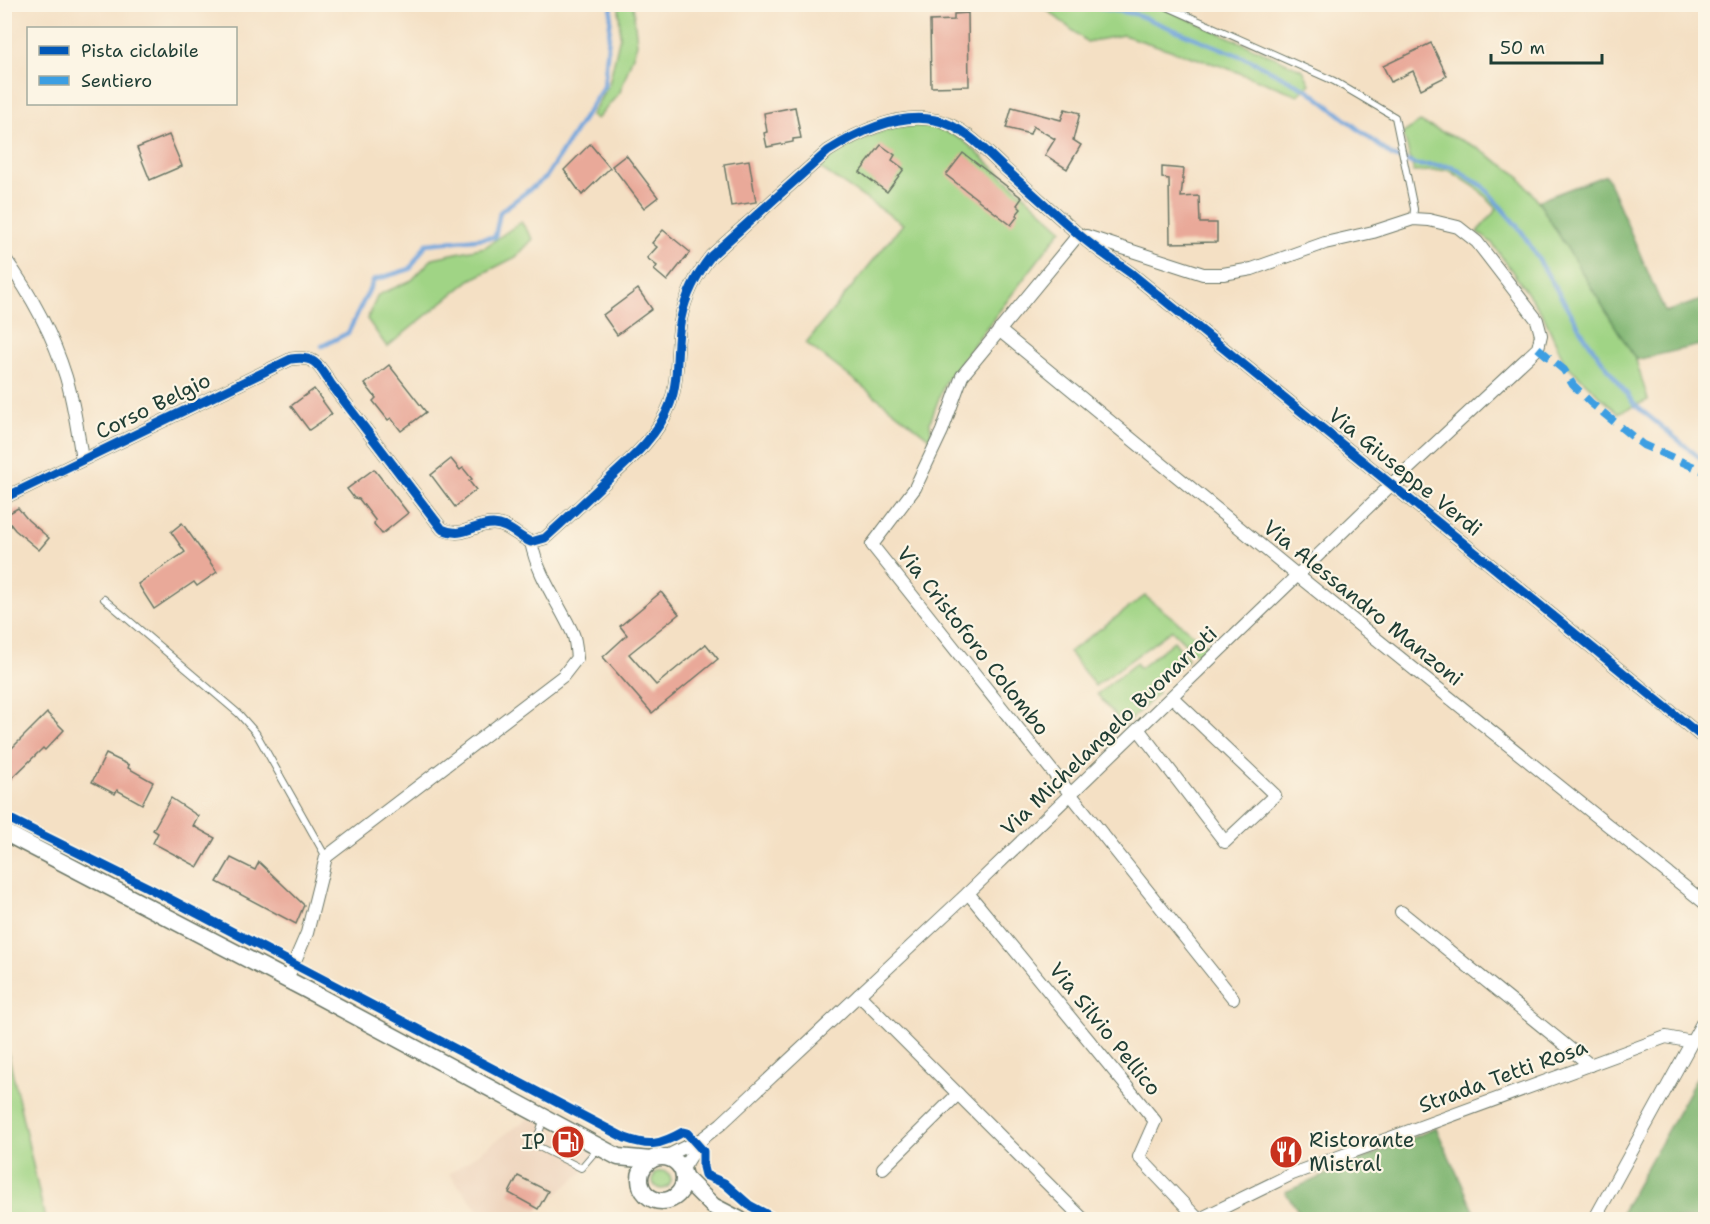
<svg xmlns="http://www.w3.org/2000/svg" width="1710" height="1224" viewBox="0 0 1710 1224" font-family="'Shantell Sans',sans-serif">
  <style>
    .built { fill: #edd2ba }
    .green { fill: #a0d485; stroke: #60885c; stroke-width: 1.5 }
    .forest { fill: #80b672; stroke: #507a53; stroke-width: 1.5 }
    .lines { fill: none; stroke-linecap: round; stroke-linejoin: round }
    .stream { stroke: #6ea3db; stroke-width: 4.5 }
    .building { fill: #e9a999 }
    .lane-casing { stroke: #6a7666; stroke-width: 8 }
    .street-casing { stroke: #6a7666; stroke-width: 14 }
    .secondary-casing { stroke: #6a7666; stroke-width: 19 }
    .path { stroke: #6a7666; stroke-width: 3; stroke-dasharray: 4.5 4.5; stroke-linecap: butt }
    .lane { stroke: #fff; stroke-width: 6 }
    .street { stroke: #fff; stroke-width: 12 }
    .secondary { stroke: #fff; stroke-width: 16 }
    .quiet { stroke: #3c9ee2; stroke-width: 8; stroke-dasharray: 15 8; stroke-linecap: butt }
    .cycleway-casing { stroke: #fcf5e5; stroke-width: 13 }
    .cycleway { stroke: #0057b8; stroke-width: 9 }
    .labels { text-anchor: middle; stroke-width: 4.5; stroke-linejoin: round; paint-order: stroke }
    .street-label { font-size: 21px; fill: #1f3d34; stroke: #fcf5e5 }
    .poi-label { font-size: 21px; fill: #1f3d34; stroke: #fcf5e5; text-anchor: start }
  </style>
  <rect width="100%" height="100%" fill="#fcf5e5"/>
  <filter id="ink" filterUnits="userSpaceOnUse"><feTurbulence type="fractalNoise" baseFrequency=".0167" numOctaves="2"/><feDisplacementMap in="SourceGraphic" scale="12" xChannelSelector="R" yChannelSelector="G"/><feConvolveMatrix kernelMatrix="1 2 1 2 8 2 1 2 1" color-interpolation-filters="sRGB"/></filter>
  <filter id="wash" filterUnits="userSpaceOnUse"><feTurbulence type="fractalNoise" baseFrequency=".008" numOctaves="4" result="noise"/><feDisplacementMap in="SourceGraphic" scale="24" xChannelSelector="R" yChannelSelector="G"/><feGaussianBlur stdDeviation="1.35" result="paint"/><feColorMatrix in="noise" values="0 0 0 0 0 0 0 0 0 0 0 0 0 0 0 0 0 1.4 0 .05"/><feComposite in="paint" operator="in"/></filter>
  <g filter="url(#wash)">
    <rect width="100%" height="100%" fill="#f4e0c4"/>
    <path class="built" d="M530,1117L600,1157L528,1219H486L449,1174Z"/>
    <g class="green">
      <path d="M619,5H633L637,44L620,92L597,119L591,115L609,84L620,36Z"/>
      <path d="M1041,5H1157L1303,70L1310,84L1298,95L1224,67L1123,35L1087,42Z"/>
      <path d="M1420,122L1474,146L1517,174L1538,201L1636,360L1648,400L1618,413L1565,363L1543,315L1492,243L1477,232L1497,209L1478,189L1449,170L1414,172L1403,133Z"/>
      <path d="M930,124L963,140L1062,229L945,382L930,422L932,440L806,343L903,224L817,166L845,147L889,128Z"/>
      <path d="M521,222L533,239L516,257L470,280L387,347L367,319L378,295L412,280L433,258L485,247Z"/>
      <path d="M1145,596L1207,645L1198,656L1172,630L1095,686L1069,652Z"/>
      <path d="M1174,641L1188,659L1153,686L1158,693L1124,726L1097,694L1136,663L1140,668Z"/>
      <path d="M4,1039H5L45,1219H5Z"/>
      <circle cx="662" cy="1180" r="9"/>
    </g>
    <g class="forest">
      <path d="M1606,175L1665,312L1705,299V344L1636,360L1538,201Z"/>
      <path d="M1705,1063V1219H1618Z"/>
      <path d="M1436,1128L1478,1219H1304L1285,1192Z"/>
    </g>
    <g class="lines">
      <g class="stream">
        <path d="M1079,4L1135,14L1250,60L1310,91L1392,156L1417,165L1451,166L1483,186L1522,232L1587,340L1635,405L1700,458L1706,460"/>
        <path d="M322,346L348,333L374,280L410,269L426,244L495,237L500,212L546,177L604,86L612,4"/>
      </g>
    </g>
    <g id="blocks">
      <g class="building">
        <path d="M968,13L969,86L931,87L930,21L954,20V14Z"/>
        <path d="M1431,43L1447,76L1421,89L1413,71L1391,82L1383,66Z"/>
        <path d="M795,107L801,138L793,139V142L767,147L764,133L767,132L764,113Z"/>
        <path d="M1012,107L1061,120L1065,109L1080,113L1073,140L1081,145L1067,169L1045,155L1055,139L1033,126L1030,134L1006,128Z"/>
        <path d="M169,135L182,166L150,180L137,148Z"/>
        <path d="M590,144L610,168L582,195L564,170Z"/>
        <path d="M881,145L895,155L892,160L904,169L887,192L860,172Z"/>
        <path d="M963,153L1022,198L1017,205L1021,209L1016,215L1018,216L1011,225L946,175Z"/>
        <path d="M626,155L658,197L644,208L612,166Z"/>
        <path d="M749,160L756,202L731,206L724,164Z"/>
        <path d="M1162,167L1184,169L1181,197L1199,196L1200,223H1217V242L1170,243L1169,179L1162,178Z"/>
        <path d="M663,230L690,252L667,281L654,270L657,266L647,258L657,247L652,243Z"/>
        <path d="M638,289L652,309L617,335L603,315Z"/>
        <path d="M389,365L426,412L401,431L391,418L388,420L373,401L376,398L365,384Z"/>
        <path d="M314,389L332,414L309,430L291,406Z"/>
        <path d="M451,459L460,470L463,468L472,479L469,481L476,490L455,507L431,475Z"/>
        <path d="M374,469L408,513L382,534L374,524L375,520L359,499L354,498L347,489Z"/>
        <path d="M18,508L28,520L49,538L39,550L15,530L4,516Z"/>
        <path d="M182,523L217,572L197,586L194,582L154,609L138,584L185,552L171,532Z"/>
        <path d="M661,592L679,614L629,654L656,685L706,644L718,659L652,713L603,657L627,635L620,626Z"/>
        <path d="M47,713L64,730L45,750L43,748L4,786V756Z"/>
        <path d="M106,754L129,765L128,768L153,782L142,804L117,790L115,794L92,782Z"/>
        <path d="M171,798L198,816L193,826L215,838L198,867L153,843L158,833L153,830Z"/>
        <path d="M231,858L255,870L259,862L304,905L296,924L217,882Z"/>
        <path d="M518,1176L548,1191L538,1209L509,1193Z"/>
      </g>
    </g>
  </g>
  <g filter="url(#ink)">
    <use href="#blocks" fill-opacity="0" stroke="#6a7666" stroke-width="1.5"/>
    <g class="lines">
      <g class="lane-casing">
        <g id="lane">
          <path d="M1161,4L1334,81L1395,117L1414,209L1413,219"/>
          <path d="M104,599L239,714L256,733L326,857"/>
          <path d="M1695,1040L1706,1035"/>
          <path d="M544,1118L535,1145L581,1168L599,1147"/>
        </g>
      </g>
      <g class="street-casing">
        <g id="street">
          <path d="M1079,234L962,376L942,431L915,488L872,545L1233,998"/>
          <path d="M4,257C30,293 53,335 66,377C74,404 78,432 82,460"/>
          <path d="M999,330L1297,575L1706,904"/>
          <path d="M4,498L291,359C316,355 319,366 331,384L442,529C464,539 472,524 493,524C508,524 518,537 531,542L545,538C563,522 581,505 599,488C626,463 657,439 670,404C680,376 675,346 681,318C686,294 696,275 711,256L828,151C858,132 899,112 935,120C962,125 986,151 1005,169C1029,190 1053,212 1077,233C1094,248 1114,261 1132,274L1706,740"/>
          <path d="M1139,730L1225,842L1275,795L1172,697"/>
          <path d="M968,893L1155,1121L1139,1157L1198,1219"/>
          <path d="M1401,912L1590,1065"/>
          <path d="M287,979L307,933L326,857L563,676L577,658C576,651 576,641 573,634C559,603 538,577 531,542"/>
          <path d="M859,995L1084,1220"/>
          <path d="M665,1157L703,1138L721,1124L968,893L1392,484L1538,348L1541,335L1537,320L1477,242L1458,227L1429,220L1413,219L1373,232L1325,243L1252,269L1223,274H1203L1086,236"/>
          <path d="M883,1168L958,1094"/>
          <path d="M682,1170L702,1139"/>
          <path d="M1198,1220L1292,1174L1666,1037L1692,1042"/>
          <path d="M1594,1220L1706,1016"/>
        </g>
      </g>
      <g class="secondary-casing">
        <g id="secondary">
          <path d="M4,832L307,990L618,1157L651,1160"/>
          <circle cx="662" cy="1179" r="22"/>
          <path d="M684,1177L713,1206L740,1220"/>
        </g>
      </g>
      <g class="path">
        <path d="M613,1135L630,1142"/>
        <path d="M712,1182L724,1188L738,1201"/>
        <path d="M752,1212L768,1220"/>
      </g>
      <use href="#lane" class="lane"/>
      <use href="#street" class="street"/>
      <use href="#secondary" class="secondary"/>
      <path class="quiet" d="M1538,348L1564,370L1573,385L1591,403L1643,445L1706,472"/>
      <g class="cycleway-casing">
        <g id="cycleway">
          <path d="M4,498L291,359C316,355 319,366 331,384L442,529C464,539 472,524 493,524C508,524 518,537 531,542L545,538C563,522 581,505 599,488C626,463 657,439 670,404C680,376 675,346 681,318C686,294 696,275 711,256L828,151C858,132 899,112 935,120C962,125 986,151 1005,169C1029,190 1053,212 1077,233C1094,248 1114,261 1132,274L1706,740"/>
          <path d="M4,816L147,887L625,1138C650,1147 660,1145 683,1132L687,1133L703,1151V1167L705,1175L724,1183L749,1205L777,1220"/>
        </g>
      </g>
      <use href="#cycleway" class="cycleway"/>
    </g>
  </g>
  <defs>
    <g id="fuel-disc" transform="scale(1.725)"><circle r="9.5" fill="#c8321e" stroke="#fcf5e5"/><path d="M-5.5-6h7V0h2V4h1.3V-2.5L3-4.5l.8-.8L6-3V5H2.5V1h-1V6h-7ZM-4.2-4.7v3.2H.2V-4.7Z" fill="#fff"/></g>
    <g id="restaurant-disc" transform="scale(1.725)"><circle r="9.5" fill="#c8321e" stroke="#fcf5e5"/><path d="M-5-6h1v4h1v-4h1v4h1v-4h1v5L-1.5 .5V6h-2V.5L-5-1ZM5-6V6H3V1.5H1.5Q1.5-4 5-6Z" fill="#fff"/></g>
  </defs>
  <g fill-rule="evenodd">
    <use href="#fuel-disc" x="568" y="1142"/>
    <use href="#restaurant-disc" x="1286" y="1152"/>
  </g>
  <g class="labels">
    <g class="street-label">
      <text transform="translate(153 406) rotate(-26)" y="7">Corso Belgio</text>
      <text transform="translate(1405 472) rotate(39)" y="7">Via Giuseppe Verdi</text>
      <text transform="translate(1363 603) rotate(39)" y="7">Via Alessandro Manzoni</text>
      <text transform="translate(973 641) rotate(52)" y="7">Via Cristoforo Colombo</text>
      <text transform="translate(1109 731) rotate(-44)" y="7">Via Michelangelo Buonarroti</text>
      <text transform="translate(1105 1029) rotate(51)" y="7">Via Silvio Pellico</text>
      <text transform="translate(1503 1076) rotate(-20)" y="7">Strada Tetti Rosa</text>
    </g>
    <g class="poi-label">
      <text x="1309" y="1147">Ristorante<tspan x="1309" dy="24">Mistral</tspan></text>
      <text x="545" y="1149" text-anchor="end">IP</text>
    </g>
  </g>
  <rect width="1710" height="1224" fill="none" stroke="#fcf5e5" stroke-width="24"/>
  <rect x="27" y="27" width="210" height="78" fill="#fcf5e5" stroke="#a4ab9e" stroke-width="1.5"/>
  <rect x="39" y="46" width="30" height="9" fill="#0057b8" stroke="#a4ab9e" stroke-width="1.5"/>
  <text x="81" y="57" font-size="18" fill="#1f3d34">Pista ciclabile</text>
  <rect x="39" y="76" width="30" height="9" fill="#3c9ee2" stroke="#a4ab9e" stroke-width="1.5"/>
  <text x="81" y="87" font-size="18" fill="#1f3d34">Sentiero</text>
  <path d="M1491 54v9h111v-9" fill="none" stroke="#1f3d34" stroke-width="3"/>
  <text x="1500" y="54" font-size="18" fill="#1f3d34" stroke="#fcf5e5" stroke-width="4.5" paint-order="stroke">50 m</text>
</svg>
